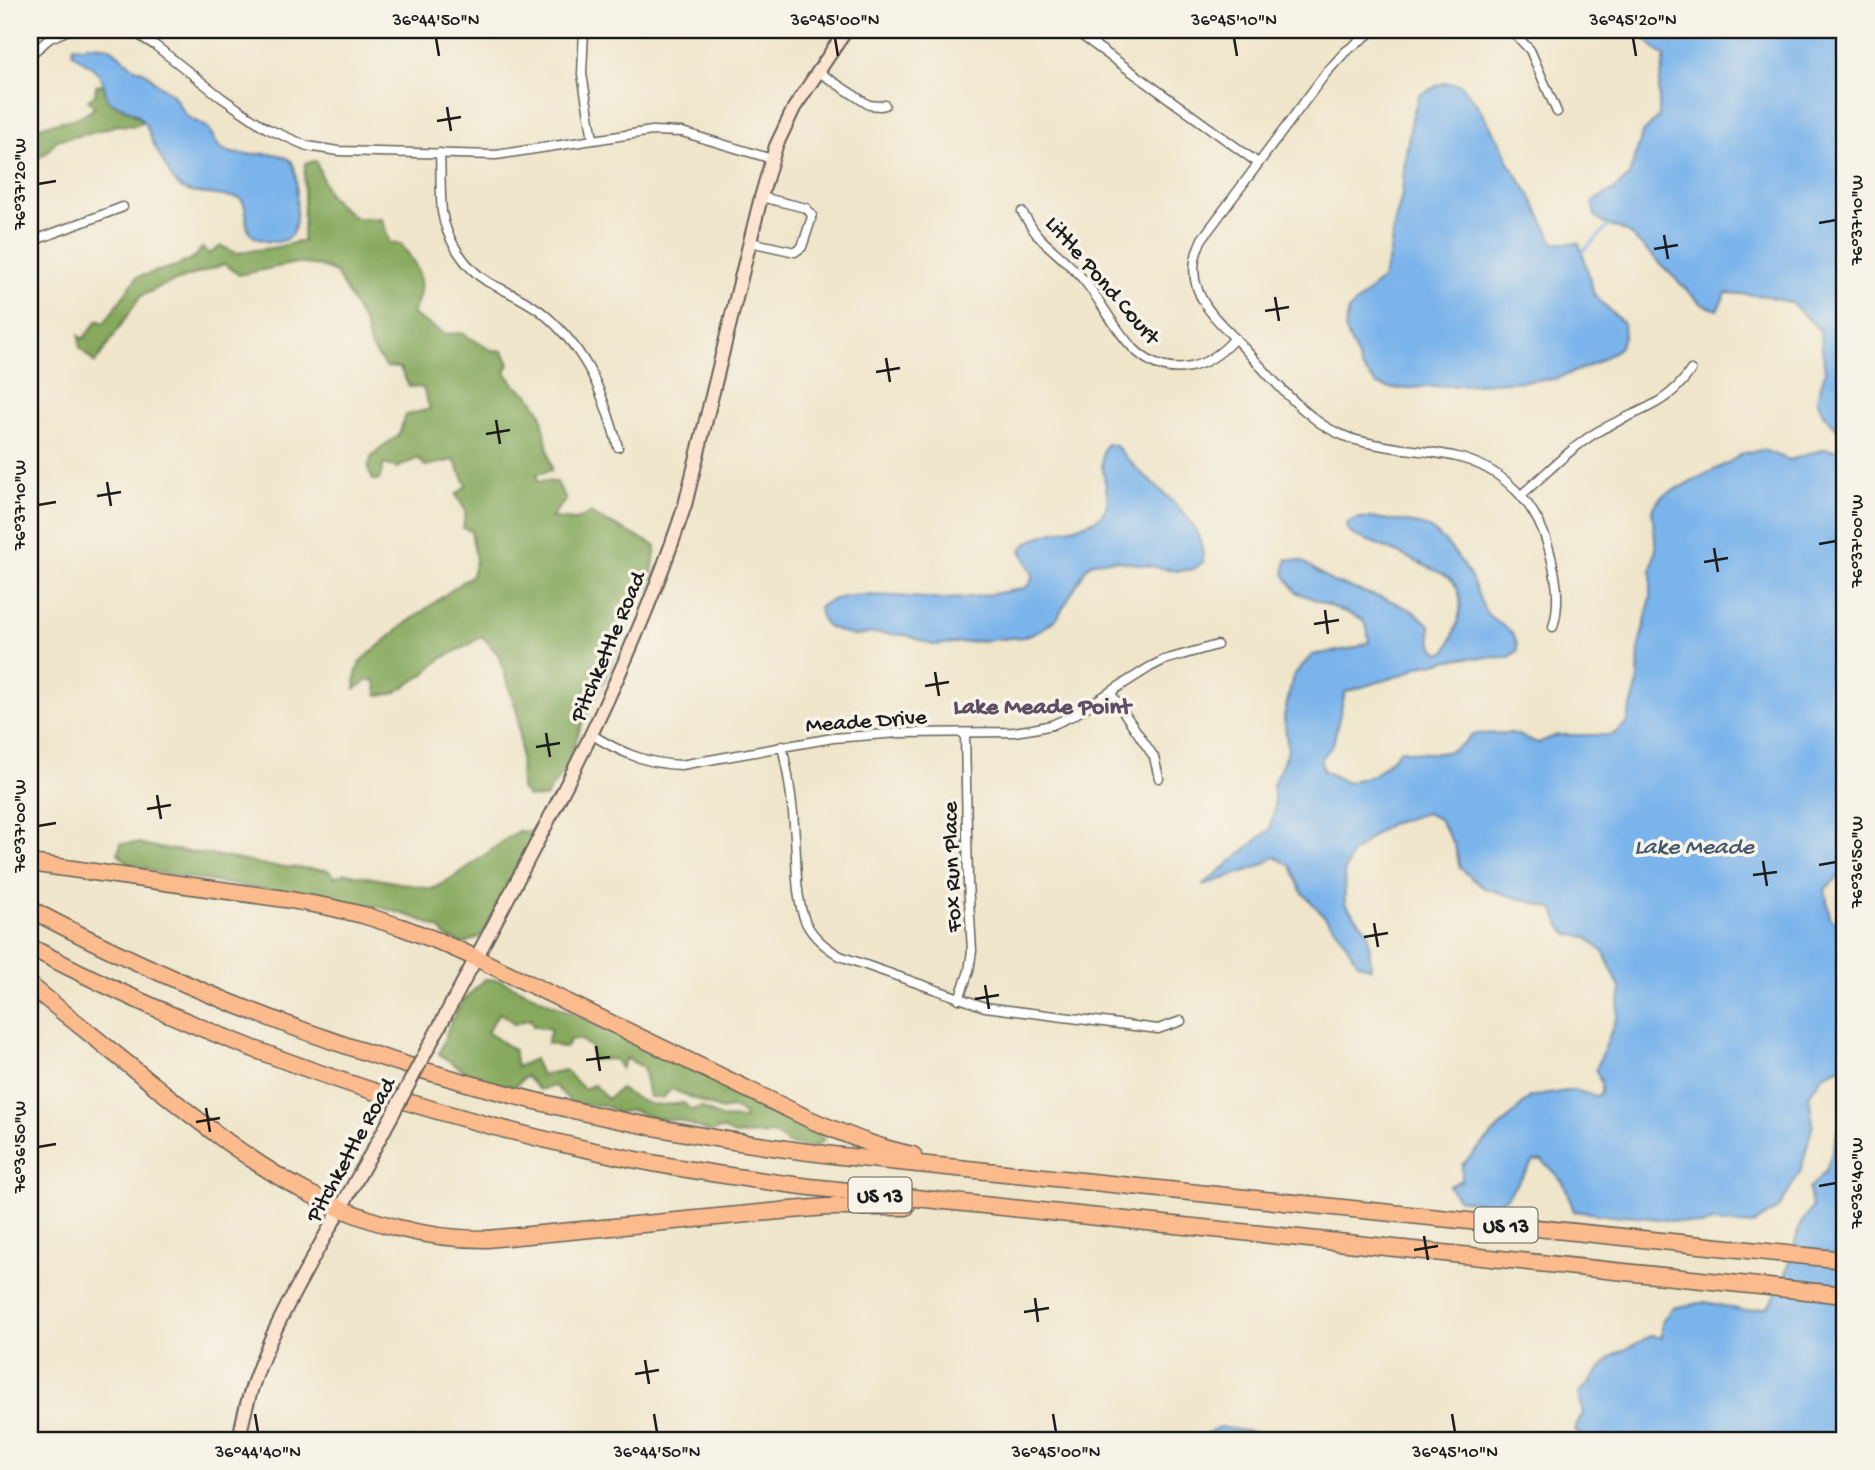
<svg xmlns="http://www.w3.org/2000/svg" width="1875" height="1470" viewBox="0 0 1875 1470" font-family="'Gochi Hand',sans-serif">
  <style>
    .forest { fill: #86a95d; stroke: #51623c; stroke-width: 2; fill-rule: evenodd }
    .water { fill: #7ab4eb; stroke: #4b6884; stroke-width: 2 }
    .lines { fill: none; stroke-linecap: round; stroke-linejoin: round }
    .stream { stroke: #7ab4eb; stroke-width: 2.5 }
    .minor-casing { stroke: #666259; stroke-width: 11 }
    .secondary-casing { stroke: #666259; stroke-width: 16 }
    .motorway-casing { stroke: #666259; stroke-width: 19 }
    .minor { stroke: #fff; stroke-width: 8 }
    .secondary { stroke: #fde4d1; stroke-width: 12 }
    .motorway { stroke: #fbbb8d; stroke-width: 16 }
    .secondary-bridge-casing { stroke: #666259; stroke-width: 16; stroke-linecap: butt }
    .secondary-bridge { stroke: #fde4d1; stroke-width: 12 }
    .ticks { fill: none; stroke: #1c1c1c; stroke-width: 2.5 }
    .labels { text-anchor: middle; stroke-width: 7; stroke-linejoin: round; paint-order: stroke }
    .shield { fill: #f7f3e8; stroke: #5e5c59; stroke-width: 2 }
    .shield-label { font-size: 21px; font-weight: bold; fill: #1c1c1c }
    .street-label { font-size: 23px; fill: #1c1c1c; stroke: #f7f3e8 }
    .neighbourhood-label { font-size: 24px; font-weight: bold; fill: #5e4d64; stroke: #f7f3e8 }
    .water-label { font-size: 24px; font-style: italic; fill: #42596f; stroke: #f7f3e8 }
    .neatline { fill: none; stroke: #1c1c1c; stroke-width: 2.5 }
    .ticks-label { font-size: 18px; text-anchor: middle; fill: #1c1c1c }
  </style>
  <rect width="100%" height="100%" fill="#f7f3e8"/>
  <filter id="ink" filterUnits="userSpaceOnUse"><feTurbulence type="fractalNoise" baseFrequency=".0143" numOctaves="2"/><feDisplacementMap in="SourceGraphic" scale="14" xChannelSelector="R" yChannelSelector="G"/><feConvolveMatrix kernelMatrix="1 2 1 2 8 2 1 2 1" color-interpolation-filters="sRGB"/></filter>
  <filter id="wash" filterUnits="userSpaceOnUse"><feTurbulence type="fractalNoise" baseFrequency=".00686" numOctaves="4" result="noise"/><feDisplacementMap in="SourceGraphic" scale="28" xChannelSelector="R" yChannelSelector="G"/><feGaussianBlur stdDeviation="1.57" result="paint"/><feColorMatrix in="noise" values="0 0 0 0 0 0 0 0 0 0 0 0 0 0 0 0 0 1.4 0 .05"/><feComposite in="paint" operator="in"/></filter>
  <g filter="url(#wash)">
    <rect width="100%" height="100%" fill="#efe5ca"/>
    <g class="forest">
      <path d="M102,84L105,87C106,91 105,96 108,99C112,106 133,109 143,122L135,126L117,125L88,134L57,140L46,153L30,163V131C49,120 80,123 95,107L88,100L95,95L96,86Z"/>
      <path d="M316,161L328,194L341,207L356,218L382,219L390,243L401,244C421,271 428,282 412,314L445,334L462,333L491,350L503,351L509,364L505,372L515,385L530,396L541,413L552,470L537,474V481L557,482L566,500L556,511L552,518L576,520L590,513L656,546L650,588L637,596L628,626L605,679L581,726L567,768L555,783L545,798L528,797L521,789L520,742L517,712L498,654L482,636L467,646L442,658L423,675L393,694L377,695L376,681L369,680L355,689L356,674L360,662L401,627L472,575L476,560L471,531L463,528L466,511L456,495L467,485L454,460L425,466L418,458L397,468L384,464L379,480H373L368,469L371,458L383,446L398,436L406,415L430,409L423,388L409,386L400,368L386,367L370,346L365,325L336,273L320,266L296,263L239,275L225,264L164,285L141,296L95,363L80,348L79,335L83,339L98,320L104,323L137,277L179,265L195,257L202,248L209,254L221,246L236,253L277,247L303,241L305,163Z"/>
      <path d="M518,831L533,832L534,839L481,936L464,944L447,938L440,929L419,919L381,907L164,874L128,863L118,853L121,843H138L159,848L214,855L271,866L328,870L334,877L346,873L432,889C463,874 489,850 518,831Z"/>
      <path d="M485,979L500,980L814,1125L824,1141L813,1147L788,1144L775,1134L735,1135L722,1129L709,1132L679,1120L653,1118L632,1110L618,1113L604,1105H574L555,1086L539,1090L526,1076L515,1086L479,1081L439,1054L451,1021L463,1001ZM499,1013L507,1017L514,1024L530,1019L533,1026L551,1029L547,1043L565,1048L570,1040H580L591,1047L592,1060L614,1059L621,1069L626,1058L643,1067L649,1097L663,1098L671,1089L721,1110L733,1108L744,1114L745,1119L721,1118L701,1107L691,1110L684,1103C651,1107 648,1106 620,1089L607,1099L594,1085L584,1089L565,1070L541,1075L534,1059L517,1067L514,1050L487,1032Z"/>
    </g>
    <g class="water">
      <path d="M1651,30H1845V436L1823,414L1817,399L1825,372L1820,330L1791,303L1768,296L1726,293L1717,310L1701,304L1629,233L1619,228L1609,226L1595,216L1593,201L1613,191L1629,176L1642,134L1659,116V87L1665,56L1656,50L1641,35Z"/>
      <path d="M87,45C94,46 102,45 108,47C116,50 122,59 129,64C133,68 138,69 143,71C150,75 153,81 159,85C163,89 168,90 172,94C178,101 180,109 187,116C193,122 203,123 209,129C213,135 214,143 220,147C238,163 273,145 291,161C299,170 298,224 292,234C285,243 273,243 263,240C236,234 254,212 240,198L191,192L182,189L173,180L154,145L146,125L138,115L121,106L109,102C104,93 106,83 99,74C94,67 74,56 72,52C72,50 73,48 73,46L84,47Z"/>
      <path d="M1443,83L1460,84L1474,100L1500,142L1511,166L1530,195L1554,243H1579L1585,261L1594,295L1623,323L1624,337L1619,348L1594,364L1556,379L1395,389L1377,385L1362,368L1345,329L1349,310L1382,279L1389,258L1395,221L1402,195L1405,159L1412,118L1419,95Z"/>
      <path d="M1107,444L1116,446C1123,454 1130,462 1138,470C1164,494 1205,522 1203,562L1194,569L1179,571L1114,560L1094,562L1087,567L1057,618L1041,630L1023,637L933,645L906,635L873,633L853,636L828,627L821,617L819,608C841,585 915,600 946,599C971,599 997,593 1022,589L1030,584L1033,575L1021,550C1038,527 1080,533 1100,516C1120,501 1091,462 1107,444Z"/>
      <path d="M1824,449L1845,451V871L1825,889L1830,918L1838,924L1845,921V1070L1841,1067L1823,1075L1809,1095L1813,1124L1801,1170L1779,1208L1753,1225L1713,1222L1702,1225L1628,1215L1620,1217L1574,1211L1563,1182L1542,1160L1533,1162L1507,1197L1494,1205L1458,1199L1449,1186L1462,1180V1165L1530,1097L1573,1090L1596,1096L1601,1093V1083L1596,1070L1617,1016L1621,990L1604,953L1587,937L1570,935L1560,926L1554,909L1484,888L1460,868L1455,846L1439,819L1426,813L1390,824L1375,834L1351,855L1344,873L1345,904L1368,931L1371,968L1358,963L1338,931L1301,891L1291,866L1275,857L1258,867L1202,886L1270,829L1275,807L1273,786L1288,750L1284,717L1293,676L1312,655L1355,648L1369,642L1367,627L1362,619L1296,592L1284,574L1287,559L1302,561L1333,582L1391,601L1413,611L1430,625C1430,636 1430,646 1440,653L1446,652C1456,629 1471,598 1449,577L1394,551L1353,535L1348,529L1347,524C1355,515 1371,518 1382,519C1395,521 1413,521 1425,526C1443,535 1462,561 1471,578C1477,589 1479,601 1486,612C1498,628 1519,626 1517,651L1510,657L1462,658L1419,666L1402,675L1345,692L1333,744L1321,760L1323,770L1347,783L1375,774L1401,750C1428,754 1454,759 1472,734L1512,733L1538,743L1557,735H1612L1626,724L1638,683L1639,646L1651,597V569L1656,549L1652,510L1662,496L1724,465L1744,453L1763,450L1790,460Z"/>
      <path d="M1845,1115V1440H1582L1575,1429L1583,1413L1579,1394L1611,1357L1652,1335L1662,1338V1322L1672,1308L1706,1302L1746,1311L1768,1307L1784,1281L1800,1225L1812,1208L1809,1189L1826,1171L1842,1119Z"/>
      <path d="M1219,1427L1251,1432L1279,1440H1184L1202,1436Z"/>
    </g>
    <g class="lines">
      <path class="stream" d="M1582,252L1609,226"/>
    </g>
  </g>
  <g filter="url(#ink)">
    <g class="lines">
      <g class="minor-casing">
        <g id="minor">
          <path d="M127,30L134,32L156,46L222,98L266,128L307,146L338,151L496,155L652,131L682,132L772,159"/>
          <path d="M584,30L582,74L593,139"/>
          <path d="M1074,30L1258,163"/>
          <path d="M1353,30L1363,37"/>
          <path d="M1374,30L1345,52L1326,73L1202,239C1194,256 1191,272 1198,290C1206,313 1228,330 1244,348C1265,371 1286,396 1311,416C1321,425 1334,432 1347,437C1365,444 1385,446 1404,449C1421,451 1440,453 1457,457C1503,468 1537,504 1549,549C1556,575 1561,601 1553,627"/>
          <path d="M1511,30L1530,50L1557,112"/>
          <path d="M30,55L50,38L69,30"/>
          <path d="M817,71L869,105L880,106L885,105"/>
          <path d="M440,153C441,173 440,193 442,212C446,239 465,268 488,282C507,292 527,300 544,314C588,352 603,393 618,447"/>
          <path d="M1022,212C1028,221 1033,231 1040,238C1055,253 1073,266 1086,283C1102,303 1116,331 1133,348C1167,382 1207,370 1235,338"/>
          <path d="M30,242L123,207"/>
          <path d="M750,242L795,252L802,247L811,220L812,215L806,208L761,197"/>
          <path d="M1521,495C1546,474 1569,449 1597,432C1633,411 1666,408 1691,370"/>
          <path d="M1110,692L1154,757L1159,778"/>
          <path d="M591,734C619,752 647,764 681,765L833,738L899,733L1014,732L1033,729L1052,725L1074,715L1150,667L1164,660L1217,645"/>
          <path d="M782,746C789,776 793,806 795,837C797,863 795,893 804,918C810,935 825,947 840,956L985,1007L1158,1029L1181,1021"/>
          <path d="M959,999L969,971L972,951L968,882L965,733"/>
        </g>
      </g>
      <g class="secondary-casing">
        <g id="secondary">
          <path d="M435,1035C526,863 624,691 685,505L761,197L776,146L794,108L846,30"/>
          <path d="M239,1440C251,1368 284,1310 319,1247C340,1209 361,1171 382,1134"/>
        </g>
      </g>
      <g class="motorway-casing">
        <g id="motorway">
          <path d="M30,863L285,899L329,907L363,915L401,927L438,941L476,958L811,1120C845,1134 877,1148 913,1155"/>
          <path d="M30,909C281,1043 558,1123 841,1156L1845,1260"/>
          <path d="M30,947C215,1045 417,1114 622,1157C684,1170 747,1179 810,1187L1845,1295"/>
          <path d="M30,985C71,1019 113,1052 155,1086C254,1166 353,1240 487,1239L791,1210L827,1207H906"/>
        </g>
      </g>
      <use href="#minor" class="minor"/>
      <use href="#secondary" class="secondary"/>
      <use href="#motorway" class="motorway"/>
      <g class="secondary-bridge-casing">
        <path id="secondary-bridge" d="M382,1134L435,1035"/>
      </g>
      <use href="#secondary-bridge" class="secondary-bridge"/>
    </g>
  </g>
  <path class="ticks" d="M436,38L439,56M835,38L838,56M1234,38L1237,56M1633,38L1636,56M447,107L451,131M437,121L461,117M38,184L56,181M1819,223L1836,220M1664,235L1668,259M1654,249L1678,245M1275,297L1279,321M1265,311L1289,307M886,358L890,382M876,372L900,368M496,420L500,444M486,434L510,430M107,482L111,506M97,496L121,492M38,505L56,502M1819,544L1836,541M1714,548L1718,572M1704,562L1728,558M1325,610L1328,634M1314,624L1339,620M935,672L939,696M925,686L949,682M546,733L550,757M536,747L560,743M157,795L161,819M147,809L171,805M38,826L56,823M1763,861L1767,886M1819,865L1836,862M1753,875L1777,872M1374,923L1378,947M1364,937L1388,933M985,985L989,1009M975,999L999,995M596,1046L600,1071M586,1060L610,1057M206,1108L210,1132M196,1122L220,1118M38,1147L56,1144M1819,1186L1836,1183M1424,1236L1428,1260M1414,1250L1438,1246M1035,1298L1038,1322M1024,1312L1049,1308M645,1360L649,1384M635,1374L659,1370M255,1414L258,1432M654,1414L657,1432M1053,1414L1056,1432M1452,1414L1455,1432"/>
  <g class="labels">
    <g class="shield">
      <rect x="848.5" y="1177.5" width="63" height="35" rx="5"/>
      <rect x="1474.5" y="1207.5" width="63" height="35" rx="5"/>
    </g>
    <g class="shield-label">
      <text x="880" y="1202">US 13</text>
      <text x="1506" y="1232">US 13</text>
    </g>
    <g class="street-label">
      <text transform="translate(1104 279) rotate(49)" y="8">Little Pond Court</text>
      <text transform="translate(606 646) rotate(-67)" y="8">Pitchkettle Road</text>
      <text transform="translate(866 719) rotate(-4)" y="8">Meade Drive</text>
      <text transform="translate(950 867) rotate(-92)" y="8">Fox Run Place</text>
      <text transform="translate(349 1149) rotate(-61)" y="8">Pitchkettle Road</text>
    </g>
    <g class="neighbourhood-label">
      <text x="1042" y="713">Lake Meade Point</text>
    </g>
    <g class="water-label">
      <text x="1694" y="853">Lake Meade</text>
    </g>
  </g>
  <rect width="1875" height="1470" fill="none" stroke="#f7f3e8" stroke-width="77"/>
  <rect x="38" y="38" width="1798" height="1394" class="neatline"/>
  <g class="ticks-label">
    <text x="436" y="25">36°44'50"N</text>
    <text x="835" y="25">36°45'00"N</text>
    <text x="1234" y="25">36°45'10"N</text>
    <text x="1633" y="25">36°45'20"N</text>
    <text transform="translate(19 184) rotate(-90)" y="6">76°37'20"W</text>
    <text transform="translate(1856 220) rotate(-90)" y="6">76°37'10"W</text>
    <text transform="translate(19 505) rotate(-90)" y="6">76°37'10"W</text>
    <text transform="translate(1856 541) rotate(-90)" y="6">76°37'00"W</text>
    <text transform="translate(19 826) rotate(-90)" y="6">76°37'00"W</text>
    <text transform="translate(1856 862) rotate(-90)" y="6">76°36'50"W</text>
    <text transform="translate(19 1147) rotate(-90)" y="6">76°36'50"W</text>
    <text transform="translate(1856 1183) rotate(-90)" y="6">76°36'40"W</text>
    <text x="258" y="1457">36°44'40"N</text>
    <text x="657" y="1457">36°44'50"N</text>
    <text x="1056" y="1457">36°45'00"N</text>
    <text x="1455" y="1457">36°45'10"N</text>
  </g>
</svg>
